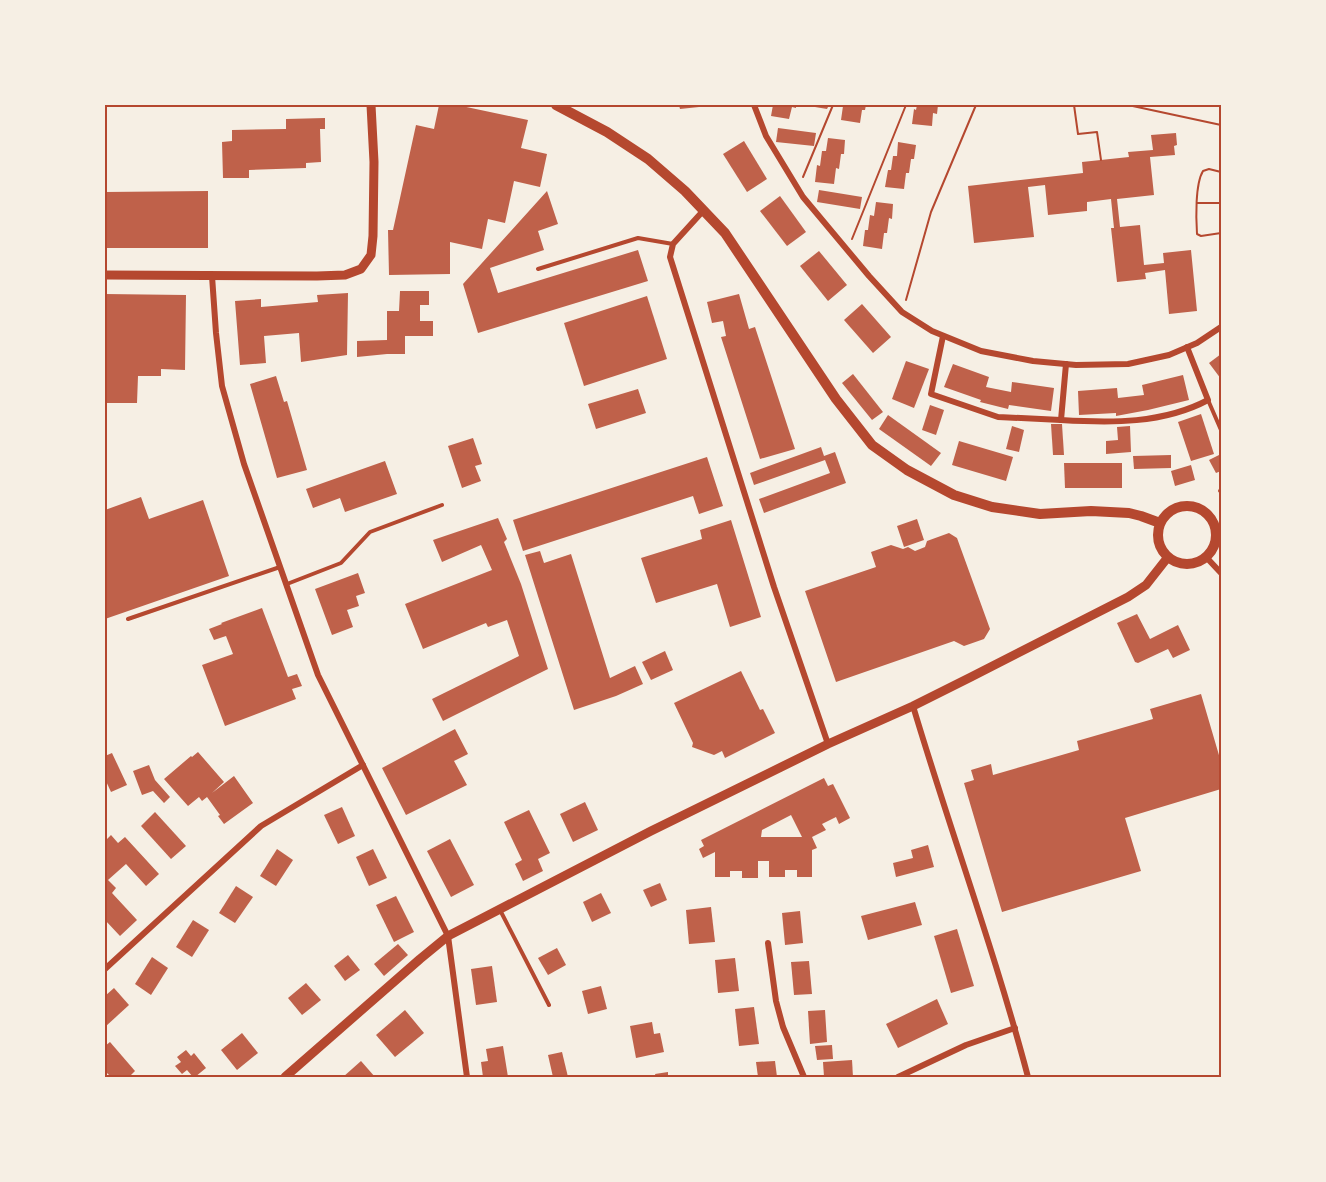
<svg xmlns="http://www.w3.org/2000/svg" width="1326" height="1182" viewBox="0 0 1326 1182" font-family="Lora,serif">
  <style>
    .building { fill: #bf614a; fill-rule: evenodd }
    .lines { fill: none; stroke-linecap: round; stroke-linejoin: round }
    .path { stroke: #b5482f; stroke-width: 2 }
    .service { stroke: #b5482f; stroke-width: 4 }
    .minor { stroke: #b5482f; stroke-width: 6 }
    .tertiary { stroke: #b5482f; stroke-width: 9 }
    .secondary { stroke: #b5482f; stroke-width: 10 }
    .neatline { fill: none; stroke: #b5482f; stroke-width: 2 }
  </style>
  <rect width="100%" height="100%" fill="#f6efe4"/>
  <g class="building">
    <path d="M439,105H457L528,120L521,148L547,154L540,187L514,181L505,223L488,219L482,249L450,242V274L389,275L388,230H393L416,125L434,129Z"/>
    <path d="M679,105H699V107L680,109Z"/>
    <path d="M773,105H796V108L792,107L789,119L771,116Z"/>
    <path d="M809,105H829L827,109L809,106Z"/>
    <path d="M845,105H866L865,110H862L860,123L841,120L843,106Z"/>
    <path d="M917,105H938L937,114L933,113L932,126L912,124L914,109L916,110Z"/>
    <path d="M325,118V129H320L321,162L306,163V168L249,170V178H223L222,142L232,141V130L286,129V119Z"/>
    <path d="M778,128L816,133L814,146L776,142Z"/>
    <path d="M1176,133L1177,145L1174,146L1175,155L1150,157L1154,195L1117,199L1120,227L1140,225L1144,265L1164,263L1163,253L1191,250L1197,311L1169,314L1165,270L1145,273L1146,279L1117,282L1111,228H1114L1111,199L1087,202V211L1048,215L1045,185L1028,187L1034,237L974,243L968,186L1083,173L1082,162L1129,157L1128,152L1153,150L1151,135Z"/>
    <path d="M828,138L845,140L844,154H841L839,169L836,168L834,184L815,182L817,165L820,166L822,151H826Z"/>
    <path d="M744,141L767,179L747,192L723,154Z"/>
    <path d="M898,142L916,145L914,159H911L909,173H906L904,189L885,187L888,170H891L893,156H897Z"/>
    <path d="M819,190L862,197L860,209L817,202Z"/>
    <path d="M208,191V248H105V192Z"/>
    <path d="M547,191L558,224L538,231L544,250L490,268L498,293L638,250L648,281L478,333L463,284Z"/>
    <path d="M780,196L806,232L787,246L760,211Z"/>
    <path d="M876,202L893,204L892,219L889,218L887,233H884L882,249L863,246L865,230H868L870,215L874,216Z"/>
    <path d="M819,251L847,285L828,301L800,266Z"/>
    <path d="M400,291H429V305H420V321H433V336H405V354H387L357,357V341L387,340V311H399Z"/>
    <path d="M348,293L347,355L301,362L299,333L264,336L266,363L240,365L235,301L261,299V307L318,302L317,295Z"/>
    <path d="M105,294L186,295L185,370L161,369V376H138L137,403H105Z"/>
    <path d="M739,294L749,329L755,327L795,449L760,459L721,337L726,336L723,321L712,323L707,302Z"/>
    <path d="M647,296L667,359L584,386L564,323Z"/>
    <path d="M862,304L891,337L873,353L844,320Z"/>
    <path d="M1221,354V379L1209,363Z"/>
    <path d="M906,361L929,369L914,408L892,399Z"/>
    <path d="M953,364L989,377L986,387L1011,392L1012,382L1054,388L1051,411L1009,405L1008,409L980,402L981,400L944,387Z"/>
    <path d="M853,374L883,412L872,420L842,383Z"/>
    <path d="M1183,375L1189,400L1148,410L1116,416V413L1079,415L1078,391L1117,388L1118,398L1144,395L1142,385Z"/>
    <path d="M276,376L284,402L287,401L307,470L277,478L250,384Z"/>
    <path d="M638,389L646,413L596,429L588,404Z"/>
    <path d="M930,405L944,410L936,435L922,430Z"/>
    <path d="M1201,414L1214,454L1191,461L1178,422Z"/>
    <path d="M888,415L941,453L931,466L879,429Z"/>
    <path d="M1051,424H1062L1064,455H1053Z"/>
    <path d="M1012,426L1024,430L1019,452L1006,449Z"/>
    <path d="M1130,426L1131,452L1106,454V441L1118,440L1117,427Z"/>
    <path d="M473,438L482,464L475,466L481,481L462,488L448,446Z"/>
    <path d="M959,441L1013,457L1006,481L952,465Z"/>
    <path d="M821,447L824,456L835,452L846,483L764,513L759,499L830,473L825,460L754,485L750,473Z"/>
    <path d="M1221,454V471L1216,473L1209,460Z"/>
    <path d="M1171,455V468L1134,469L1133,456Z"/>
    <path d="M707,457L723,506L699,514L693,496L523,551L513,520Z"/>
    <path d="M385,461L397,494L345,512L340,498L313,508L306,489Z"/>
    <path d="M1064,463H1122V488H1065Z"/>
    <path d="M1191,465L1195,480L1175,486L1171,471Z"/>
    <path d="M141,497L149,519L203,500L229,576L105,619V510Z"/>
    <path d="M498,518L507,539L504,542L521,584L548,669L443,721L432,699L519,656L507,620L488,627L486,623L423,649L405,604L492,570L481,545L442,562L433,540Z"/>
    <path d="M917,519L924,540L904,547L897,526Z"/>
    <path d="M731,520L761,617L730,627L717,584L656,603L641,558L702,539L700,530Z"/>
    <path d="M949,533L957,538L990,629L984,639L964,646L954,641L836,682L805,591L876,567L871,552L891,545L903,549L908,547L915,551L925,547L927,541Z"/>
    <path d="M540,551L544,563L571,554L610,678L635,666L643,684L616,696L574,710L525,555Z"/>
    <path d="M358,573L365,593L356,596L359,606L347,610L353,627L332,635L315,589Z"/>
    <path d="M262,608L288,677L297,674L302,686L292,689L296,699L225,726L202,665L233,654L226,636L214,640L209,629L222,624L221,623Z"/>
    <path d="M1137,614L1150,639L1178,625L1190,650L1173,658L1168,649L1138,663L1135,662L1117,623Z"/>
    <path d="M665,651L673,670L651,680L642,662Z"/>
    <path d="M741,671L760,710L763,709L775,733L725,758L722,751L714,755L692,747L693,743L674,703Z"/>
    <path d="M1201,694L1221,762V789L1125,818L1141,871L1002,912L964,783L974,780L971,770L991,764L993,775L1079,750L1077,741L1153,719L1150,709Z"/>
    <path d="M455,729L468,754L454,761L467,785L406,815L382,768Z"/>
    <path d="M198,752L224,782L212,793L234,776L253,803L224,824L218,816L220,815L207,797L202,801L199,797L188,806L164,779L191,756L192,757Z"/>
    <path d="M112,753L127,785L111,792L105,779V756Z"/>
    <path d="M149,765L155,780L170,797L164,803L153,791L142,795L133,771Z"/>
    <path d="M824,778L828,786L833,784L850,818L839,824L836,817L822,824L826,830L812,837L817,848L812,850V877H797V870H785V877H769V861H758V878H742V871H730V877H715V852L703,858L699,849L704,846L701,840ZM791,815L802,837H761L762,830Z"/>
    <path d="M585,802L598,830L573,842L560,814Z"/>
    <path d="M342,807L355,836L338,844L324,815Z"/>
    <path d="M529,810L550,853L538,859L543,871L523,881L515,864L522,860L504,822Z"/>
    <path d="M155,812L186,846L171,859L141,826Z"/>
    <path d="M111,835L118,843L125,837L159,874L146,886L126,864L108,880L116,888L112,893L137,920L120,936L105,920V841Z"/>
    <path d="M450,839L474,885L451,897L427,851Z"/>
    <path d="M928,845L934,867L896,877L893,863L913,858L911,850Z"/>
    <path d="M277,849L293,860L276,886L260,876Z"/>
    <path d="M373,849L387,878L369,886L356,857Z"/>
    <path d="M660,883L667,900L651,907L643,890Z"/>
    <path d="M236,886L253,897L235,923L219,913Z"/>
    <path d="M601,893L611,913L592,922L583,902Z"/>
    <path d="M396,896L414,932L394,942L376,905Z"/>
    <path d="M915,902L922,925L868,940L861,916Z"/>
    <path d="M711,907L715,942L689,944L686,910Z"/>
    <path d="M800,911L803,943L785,945L782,913Z"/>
    <path d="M193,920L209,930L192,957L176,947Z"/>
    <path d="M957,929L974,986L951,993L934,936Z"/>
    <path d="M398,944L408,955L384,976L374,964Z"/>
    <path d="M557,948L566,965L548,975L538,958Z"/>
    <path d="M348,955L360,970L345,981L334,966Z"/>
    <path d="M152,957L168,968L151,995L135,984Z"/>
    <path d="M735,958L739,991L718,993L715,960Z"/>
    <path d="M809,961L812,994L794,995L791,962Z"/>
    <path d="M492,966L497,1002L476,1005L471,969Z"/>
    <path d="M306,983L321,1000L302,1015L288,998Z"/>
    <path d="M601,986L607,1009L588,1014L582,991Z"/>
    <path d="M114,988L129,1005L105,1027V996Z"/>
    <path d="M937,999L948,1024L898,1048L886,1024Z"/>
    <path d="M754,1007L759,1044L739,1046L735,1009Z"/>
    <path d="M405,1010L424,1033L395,1057L376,1035Z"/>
    <path d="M825,1010L827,1042L810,1044L808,1011Z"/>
    <path d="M652,1022L654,1034L660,1033L664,1052L636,1058L630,1026Z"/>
    <path d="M242,1033L258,1053L237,1070L221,1050Z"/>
    <path d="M110,1042L135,1071L129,1077H111L105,1071V1046Z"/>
    <path d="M832,1045L833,1059L817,1060L815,1046Z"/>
    <path d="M503,1046L508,1077H483L481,1062L488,1061L486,1049Z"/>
    <path d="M186,1050L191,1056L194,1053L206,1068L195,1077H193L187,1070L182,1074L175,1066L181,1062L177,1057Z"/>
    <path d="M562,1052L568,1077H553L548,1055Z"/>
    <path d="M852,1060L853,1077H824L823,1062Z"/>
    <path d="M361,1061L375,1077H343Z"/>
    <path d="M775,1061L777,1077H758L756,1062Z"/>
    <path d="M668,1072V1077H656L655,1074Z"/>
  </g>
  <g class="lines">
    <g class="path">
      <path d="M1074,105L1078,134L1097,132L1101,160"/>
      <path d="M1128,105L1221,125"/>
      <path d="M1221,172L1209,169L1203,171C1195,184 1196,219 1197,234L1201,236L1221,233"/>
      <path d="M803,177L833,105"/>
      <path d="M1197,203H1221"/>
      <path d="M852,239L906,105"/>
      <path d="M906,300L931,212L976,105"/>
      <path d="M1221,487L1219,491L1221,494"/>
    </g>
    <g class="service">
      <path d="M538,269L638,238L673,244"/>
      <path d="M1208,400L1221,430"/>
      <path d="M287,584L341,563L370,532L442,505"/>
      <path d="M128,619L280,567"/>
      <path d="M500,910L549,1005"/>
    </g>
    <g class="minor">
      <path d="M754,105L766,136L803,197L869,276L902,312L932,331L981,351L1033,361L1076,365L1128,364L1169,355L1197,343L1221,327"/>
      <path d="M703,211L673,244L670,257L774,587L828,744"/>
      <path d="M212,276L216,333L222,386L244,464L318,675L448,936L467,1077"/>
      <path d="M943,336L931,394L998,417L1061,420"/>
      <path d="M1066,364L1061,420C1111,423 1163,424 1208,400L1187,347"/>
      <path d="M1206,557L1221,573"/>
      <path d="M913,706C950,830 995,952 1028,1077"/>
      <path d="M768,943L776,1001L783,1027L804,1077"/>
      <path d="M105,969L261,826L363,765"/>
      <path d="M898,1077L966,1045L1015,1028"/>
    </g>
    <g class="tertiary">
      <path d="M105,275L317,276L345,275L361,269L371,255L373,236L374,162L371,105"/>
      <path d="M285,1077L420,959L448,936L651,831L828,744L913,706L971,677L1128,597L1146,585L1168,557"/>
    </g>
    <g class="secondary">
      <path d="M556,105L607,132L648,159L685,191L725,233L836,399L872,445L907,470L954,495L992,507L1040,514L1091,511L1129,513L1141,516L1160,523"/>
      <circle cx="1187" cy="535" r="29"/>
    </g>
  </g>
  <rect width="1326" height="1182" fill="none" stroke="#f6efe4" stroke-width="213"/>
  <rect x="106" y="106" width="1114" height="970" class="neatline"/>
</svg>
